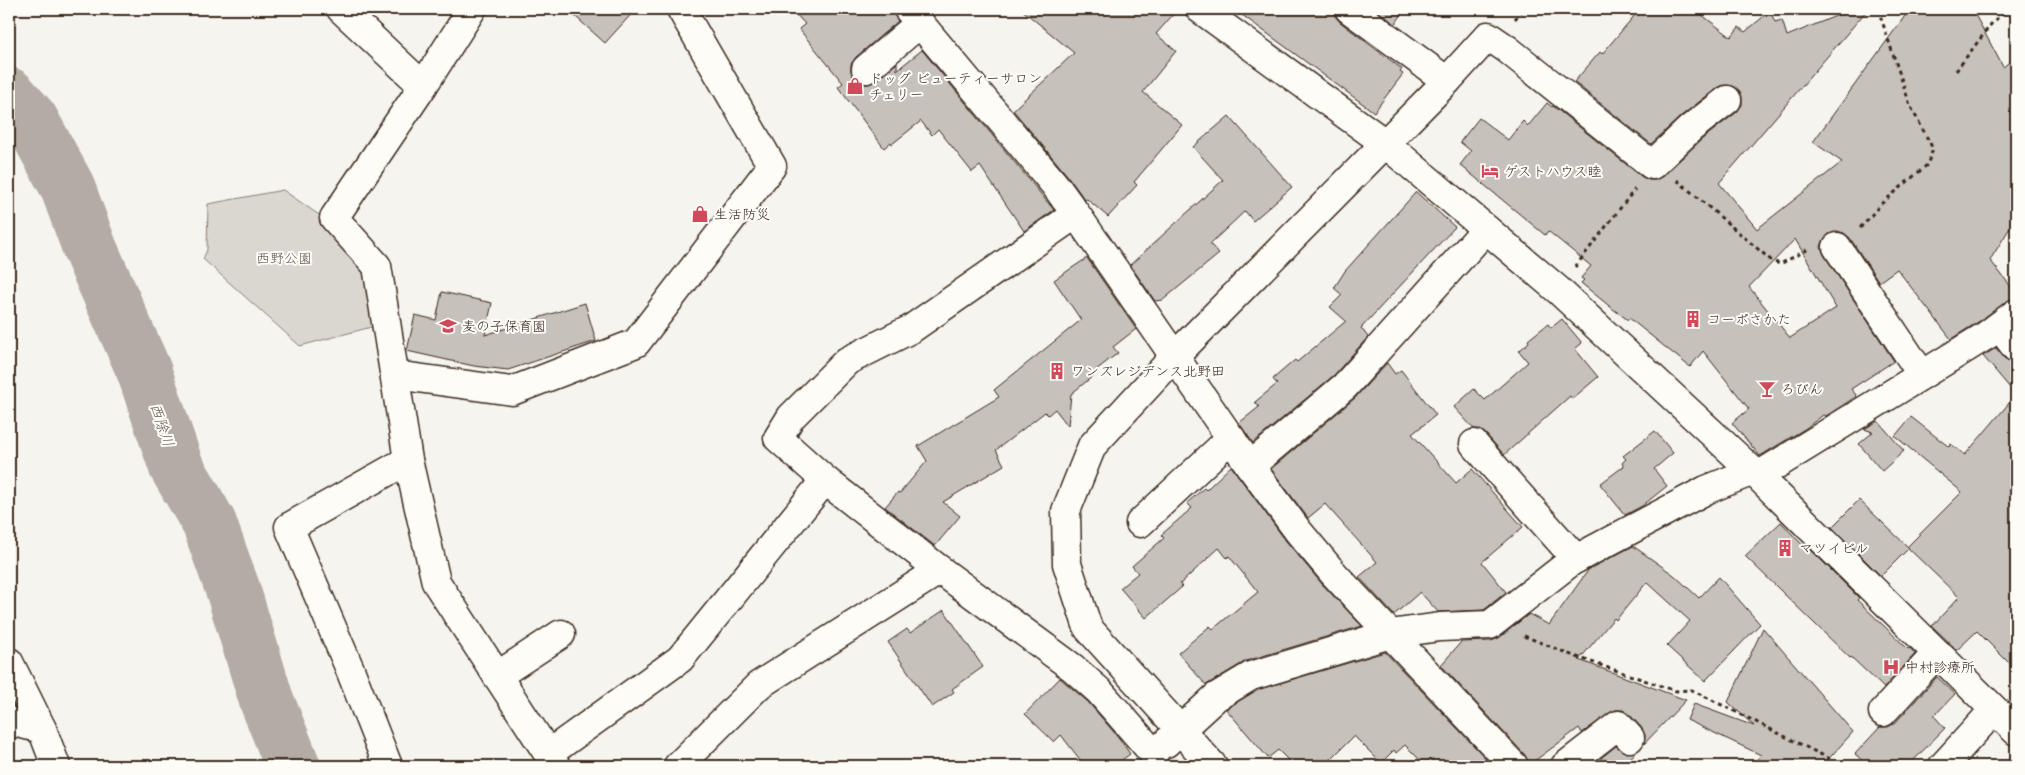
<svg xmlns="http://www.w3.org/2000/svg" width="2025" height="775" viewBox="0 0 2025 775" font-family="'Shantell Sans','Klee One',sans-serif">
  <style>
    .green { fill: #dad6d0; stroke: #8a8077 }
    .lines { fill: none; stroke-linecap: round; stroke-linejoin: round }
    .river { stroke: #b4aca4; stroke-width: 55 }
    .building { fill: #c7c1bb; stroke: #3b2a1e; fill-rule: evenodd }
    .minor-casing { stroke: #3b2a1e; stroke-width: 31 }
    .path { stroke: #3b2a1e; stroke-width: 3; stroke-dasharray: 4 4; stroke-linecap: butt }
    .minor { stroke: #fdfcf7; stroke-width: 28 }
    .labels { text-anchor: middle; stroke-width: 4; stroke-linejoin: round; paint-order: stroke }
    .poi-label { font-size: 14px; fill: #3b2a1e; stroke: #fdfcf7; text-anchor: start }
    .park-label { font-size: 14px; fill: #63554a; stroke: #fdfcf7 }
    .water-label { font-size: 15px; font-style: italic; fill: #65584d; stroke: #fdfcf7 }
  </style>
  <rect width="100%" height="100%" fill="#f5f4ee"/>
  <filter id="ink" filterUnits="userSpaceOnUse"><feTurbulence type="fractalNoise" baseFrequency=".02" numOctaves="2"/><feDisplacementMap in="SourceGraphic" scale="10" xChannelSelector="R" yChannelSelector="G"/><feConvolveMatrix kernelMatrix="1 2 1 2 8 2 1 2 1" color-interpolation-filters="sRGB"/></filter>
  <g filter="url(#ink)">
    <path class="green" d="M283,190L322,217L368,269L375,326L300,346L203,259L207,250L208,204Z"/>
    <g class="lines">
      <path class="river" d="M9,95L31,120L67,186L90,249L144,371L176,466L209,523L233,590L266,699L293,766"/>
    </g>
    <g class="building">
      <path d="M567,9H636L605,43Z"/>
      <path d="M791,9H893L898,21L856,57L851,64V71L854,79L860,84H869L876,81L897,63V70L922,50L1054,210L1024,231L980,166L972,172L938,129L932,135L921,121L892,144L891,142L884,148L838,87L843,83L799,29L805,24Z"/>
      <path d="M1021,9H1178L1156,34L1176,51L1143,92L1182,125L1134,182L1137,185L1108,217L1087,199L1085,200L1067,175L1013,110L1074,53Z"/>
      <path d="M1234,9H1334L1335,16L1340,22L1402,69L1400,72L1403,74L1374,112Z"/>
      <path d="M1375,9H1406L1395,24Z"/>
      <path d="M1640,9H1694L1731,37L1739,27L1745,32L1770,11L1775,22L1782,20L1787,36L1853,9H1868L1719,183L1757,229L1842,162L1813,142L1910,9H1972L2003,67L2016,57V218L1990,260L2016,293V298L2007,301L1978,322L1951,339L1897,269L1879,282L1850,238L1844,233L1837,231L1829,234L1823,241L1821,247L1824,255L1894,361L1851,389L1857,396L1826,416L1823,415L1806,428L1760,456L1732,423L1749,409L1703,351L1690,367L1629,318L1628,320L1613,309L1581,283L1584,280L1581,278L1591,266L1548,231L1545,235L1460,165L1471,151L1460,142L1479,118L1508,140L1523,121L1528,126L1547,103L1552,107L1553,106L1642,177L1649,180H1656L1663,176L1701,140L1737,112L1742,105V97L1740,91L1733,86L1724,85L1717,88L1681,116L1651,144L1574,82L1600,52L1602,54ZM1795,239L1836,308L1790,338L1749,287Z"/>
      <path d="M1229,116L1292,187L1253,221L1245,211L1210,244L1219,254L1163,300L1155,301L1130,265L1223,180L1193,147Z"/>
      <path d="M1416,192L1455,227L1361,328L1368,337L1334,375L1253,443L1239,423L1259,407L1255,402L1277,384L1273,379L1295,360L1297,362L1346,321L1330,307L1342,295L1334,288L1345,271Z"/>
      <path d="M1087,258L1136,329L1113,347L1118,353L1096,370L1098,372L1071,394L1068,426L1055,409L1048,415L1045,412L996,450L1004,465L943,502L960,516L935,546L885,507L898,492L900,493L927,461L918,446L999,397L994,390L1081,320L1054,280Z"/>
      <path d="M442,292L492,303L485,335L585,303L596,341L508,370L474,366L407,351L415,315L436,320Z"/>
      <path d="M1562,319L1582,343L1575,349L1598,377L1572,399L1570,396L1504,455L1486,434L1479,429H1474L1454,407L1474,389L1485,400L1528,362L1519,351L1529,342L1528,340L1548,324L1551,328Z"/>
      <path d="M1996,348L2004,358L2010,362L2016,363V670L1977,631L1957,650L1932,626L1959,597L1907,547L1962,492L1895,436L1911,417L1949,447L1951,444L1965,455L2016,395L1983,356Z"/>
      <path d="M1387,363L1395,374L1401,370L1436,415L1412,434L1456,483L1472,469L1523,527L1482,562L1506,592L1484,610L1438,612L1420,592L1394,615L1359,577L1377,562L1325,504L1308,518L1271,469L1355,398Z"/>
      <path d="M1878,421L1904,451L1882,471L1859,444L1873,432L1864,429Z"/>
      <path d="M1655,431L1673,453L1654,469L1667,486L1642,506L1625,515L1600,484L1624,466L1622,463L1626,459L1623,456Z"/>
      <path d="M1231,466L1286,541L1322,584L1362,626L1246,661L1206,685L1178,653L1210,626L1213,629L1258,592L1229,556L1227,558L1219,548L1180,584L1182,587L1146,618L1120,588L1138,573L1132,566L1164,538L1161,535L1192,508L1187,503L1204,488L1206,490Z"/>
      <path d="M1859,500L1909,548L1881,576L1832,527Z"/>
      <path d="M1781,522L1808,551L1810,549L1859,598L1857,600L1908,649L1910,648L1915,654L1884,688L1851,657L1850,658L1745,556Z"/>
      <path d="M1633,546L1674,575L1699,598L1719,577L1760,624L1705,681L1667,646L1690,621L1647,582L1616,620L1614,618L1579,660L1686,700L1644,744L1645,735L1641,727L1629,714L1623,710H1615L1582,733L1579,728L1529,765L1525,755L1441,665L1461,642L1491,641L1499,638L1529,614L1549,625L1589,569Z"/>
      <path d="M944,610L983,667L952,689L954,692L932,707L888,642L907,629L910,633Z"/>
      <path d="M1763,628L1853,732L1822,766H1751L1761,755L1687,720L1694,704L1754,726L1728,702Z"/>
      <path d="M1385,652L1493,766H1426L1405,745L1396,753L1394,750L1381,763L1354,736L1324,766H1294L1278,750L1268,758L1226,709L1257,690Z"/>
      <path d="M1937,677L1955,694L1934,716L1945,728L1908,766H1868L1855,754L1880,727H1888L1895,723Z"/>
      <path d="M1060,678L1088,702L1119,738L1130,754L1114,766H1085L1061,735L1054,742L1025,714Z"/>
      <path d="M1616,746L1626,753L1637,751L1623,766H1607L1601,758Z"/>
    </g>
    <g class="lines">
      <g class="minor-casing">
        <g id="minor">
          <path d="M341,9L423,86"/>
          <path d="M472,9L423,86L334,218L377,266L408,460L436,582L556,766"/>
          <path d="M908,9L1055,185L1076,214L1250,466L1298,531L1334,574L1514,766"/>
          <path d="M1200,9L1386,144L1558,290L1758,476L2016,731"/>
          <path d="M1349,9L1447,81"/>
          <path d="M866,69L920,23"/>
          <path d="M1076,214L911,329L847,361L791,417L778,438L825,480L940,570L1073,668L1099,691L1154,754"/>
          <path d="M1837,247L1922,375"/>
          <path d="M1999,326L2016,348"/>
          <path d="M395,375L512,391L636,343L772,166L681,9"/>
          <path d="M1474,444L1576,559"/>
          <path d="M1250,466L1345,386L1486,229"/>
          <path d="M1758,476L1987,335L2016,313"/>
          <path d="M1140,523L1231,438"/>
          <path d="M9,662L42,729L56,766"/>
          <path d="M497,676L561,634"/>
          <path d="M1883,712L1937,653"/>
          <path d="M9,721L42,729"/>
          <path d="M1166,743L1216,697L1251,676L1390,634L1440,627L1490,625L1572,561L1706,490L1753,471"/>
          <path d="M548,754L680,659L825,480"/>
          <path d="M388,766L349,667L289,527L408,460"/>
          <path d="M678,766L759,685L940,570"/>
          <path d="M1213,766L1088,628L1067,564L1066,511L1092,446L1175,356L1447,81L1488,36L1507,49L1652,165L1691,128L1727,100"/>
          <path d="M1565,766L1618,725L1630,738"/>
          <path d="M1943,766L1994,710"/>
        </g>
      </g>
      <g class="path">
        <path d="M1515,19L1523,9"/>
        <path d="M1956,71L1992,23L2008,9"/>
        <path d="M1677,180L1772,261L1780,264L1809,249"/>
        <path d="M1860,228L1881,204L1927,165L1933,149L1910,105L1878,9"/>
        <path d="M1575,267L1635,189"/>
        <path d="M1524,636L1574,656L1676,691L1692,690L1844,766"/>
      </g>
      <use href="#minor" class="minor"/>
    </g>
  </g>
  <defs>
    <g id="shop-bare" transform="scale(1.35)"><path d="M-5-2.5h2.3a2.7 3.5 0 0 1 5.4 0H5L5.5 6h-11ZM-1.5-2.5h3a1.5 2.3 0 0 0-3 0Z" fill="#d1495b" stroke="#fdfcf7" stroke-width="2.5" paint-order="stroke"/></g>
    <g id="hotel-bare" transform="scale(1.35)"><path d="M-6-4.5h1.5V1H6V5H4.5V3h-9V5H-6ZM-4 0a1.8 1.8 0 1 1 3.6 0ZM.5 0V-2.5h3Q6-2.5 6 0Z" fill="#d1495b" stroke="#fdfcf7" stroke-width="2.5" paint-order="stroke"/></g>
    <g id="building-bare" transform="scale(1.35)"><path d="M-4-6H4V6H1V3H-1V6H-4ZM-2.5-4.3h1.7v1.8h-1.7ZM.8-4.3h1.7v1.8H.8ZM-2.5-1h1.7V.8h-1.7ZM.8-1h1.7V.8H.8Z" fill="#d1495b" stroke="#fdfcf7" stroke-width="2.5" paint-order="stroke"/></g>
    <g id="school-bare" transform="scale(1.35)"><path d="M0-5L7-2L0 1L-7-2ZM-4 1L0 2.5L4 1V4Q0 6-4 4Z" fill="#d1495b" stroke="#fdfcf7" stroke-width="2.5" paint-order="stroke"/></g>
    <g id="bar-bare" transform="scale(1.35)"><path d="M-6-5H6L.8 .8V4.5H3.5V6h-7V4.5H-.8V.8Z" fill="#d1495b" stroke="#fdfcf7" stroke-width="2.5" paint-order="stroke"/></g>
    <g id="hospital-bare" transform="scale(1.35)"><path d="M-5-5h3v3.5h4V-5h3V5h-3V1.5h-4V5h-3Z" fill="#d1495b" stroke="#fdfcf7" stroke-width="2.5" paint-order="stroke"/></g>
  </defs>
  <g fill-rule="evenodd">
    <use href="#shop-bare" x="855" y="86"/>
    <use href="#hotel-bare" x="1490" y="171"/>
    <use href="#shop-bare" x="700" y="214"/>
    <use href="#building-bare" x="1693" y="319"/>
    <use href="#school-bare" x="448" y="326"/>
    <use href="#building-bare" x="1057" y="371"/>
    <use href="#bar-bare" x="1767" y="389"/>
    <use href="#building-bare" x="1785" y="548"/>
    <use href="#hospital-bare" x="1891" y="667"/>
  </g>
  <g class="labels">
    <g class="poi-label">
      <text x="869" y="83">ドッグ ビューティーサロン<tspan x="869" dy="16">チェリー</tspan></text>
      <text x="1504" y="176">ゲストハウス睦</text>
      <text x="714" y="219">生活防災</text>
      <text x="1707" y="324">コーポさかた</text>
      <text x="462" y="331">麦の子保育園</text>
      <text x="1071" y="376">ワンズレジデンス北野田</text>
      <text x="1781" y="394">ろびん</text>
      <text x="1799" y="553">マツイビル</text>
      <text x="1905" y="672">中村診療所</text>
    </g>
    <g class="park-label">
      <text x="284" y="263">西野公園</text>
    </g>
    <g class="water-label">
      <text transform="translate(162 425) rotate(71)" y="5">西除川</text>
    </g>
  </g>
  <rect width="2025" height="775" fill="none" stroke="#fdfcf7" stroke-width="30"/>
  <rect x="15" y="15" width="1995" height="745" fill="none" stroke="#3b2a1e" stroke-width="2" filter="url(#ink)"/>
</svg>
